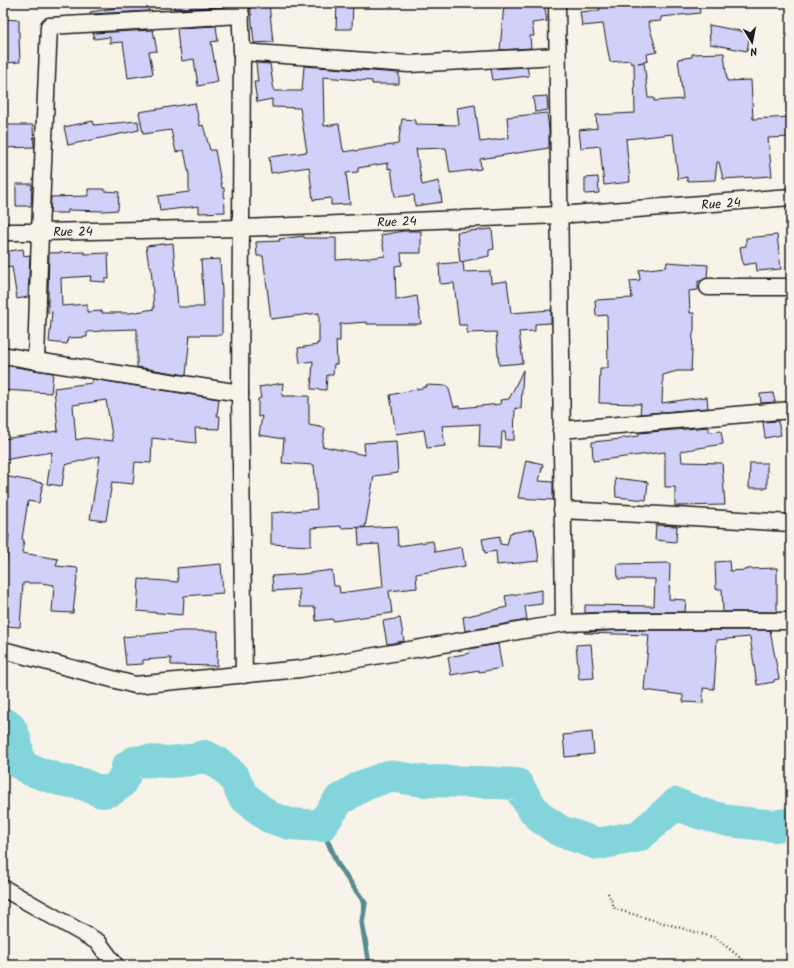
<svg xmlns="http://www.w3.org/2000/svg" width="794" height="968" viewBox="0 0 794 968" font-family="Kalam,sans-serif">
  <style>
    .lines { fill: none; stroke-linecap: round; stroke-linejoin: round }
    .stream { stroke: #5a8a8f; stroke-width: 5.5 }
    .river { stroke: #83d4db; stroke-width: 32 }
    .building { fill: #d0d0f9; stroke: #1c1c1c; fill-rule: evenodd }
    .street-casing { stroke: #1c1c1c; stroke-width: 19 }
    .path { stroke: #1c1c1c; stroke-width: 2.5; stroke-dasharray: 1 3; stroke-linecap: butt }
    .street { stroke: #f7f3e8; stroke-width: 16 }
    .labels { text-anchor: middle; stroke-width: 3; stroke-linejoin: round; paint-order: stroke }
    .street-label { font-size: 13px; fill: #1c1c1c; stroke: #f7f3e8 }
  </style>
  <rect width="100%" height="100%" fill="#f7f3e8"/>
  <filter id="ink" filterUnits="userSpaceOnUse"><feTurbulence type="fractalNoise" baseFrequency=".025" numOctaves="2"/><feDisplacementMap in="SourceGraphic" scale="8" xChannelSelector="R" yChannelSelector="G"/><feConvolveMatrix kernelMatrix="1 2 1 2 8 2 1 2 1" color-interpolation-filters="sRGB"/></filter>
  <g filter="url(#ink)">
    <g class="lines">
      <path class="stream" d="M321,826L338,865L365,903L362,922L368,959L370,965"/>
      <path class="river" d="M3,723C4,724 8,725 9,726C16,733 18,752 19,763L30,770L60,780L82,784L102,792L112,790L120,784L125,775L127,767L134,762L145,761L169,762L190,760L205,756L217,762L227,770L235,779L243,796L269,817L290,824L321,826L339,800L362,786L389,776L423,781L478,782L517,784L532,808L541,818L560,831L598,844L639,836L676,804L699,813L729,821L775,826L791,823"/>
    </g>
    <g class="building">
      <path d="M115,3H128L129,7L148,4L149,11L90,14V12L115,8Z"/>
      <path d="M174,3H212L213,7L174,9Z"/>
      <path d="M250,3H269L273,42L254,43Z"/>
      <path d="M337,3H353L352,29H336Z"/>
      <path d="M504,3H544L547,21L532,23L534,36H530L531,48L500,50Z"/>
      <path d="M599,3H699L700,13L661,17V21L648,22L657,52L647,54L648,61L638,63L644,62L648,98H654V101L683,99L678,59L692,57V54L724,53L727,81L751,80L753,119L791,117V137L768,138L772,176L723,179L719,162H717L715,180L687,181V177L678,179L673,134L626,139L630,182L604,185L600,146L581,148L579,130L597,128L596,115L635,113L634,63L631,64L630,60L610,62L603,24L582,26L580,12L600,10Z"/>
      <path d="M3,19L19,20V37L20,62L3,63Z"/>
      <path d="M709,25L750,33L747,51L710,44Z"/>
      <path d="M216,26L218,41L211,42L218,82L198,86L194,59L182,61L180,49H179L177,28Z"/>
      <path d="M153,30L157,51L149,52L153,74L128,78L123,42L110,43V37L94,39L93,33Z"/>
      <path d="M256,63L270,64L274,91H302L304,66L399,73V84H372V81L323,77L324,126L339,124L343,150H344V152L355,150V151L398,144L402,119L415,120V124L459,125L457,108L475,105L480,142L509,138L507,117L547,113L549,130V148L480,159L481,169L450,173L446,148L416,149L422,185L439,181L442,202L415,206L414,195L395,197L391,168L388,169V163L358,168V172L346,173L350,204L331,205V198L313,200L309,167L271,173L269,157L307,152L300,108L272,107V99L257,102L254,82H258Z"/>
      <path d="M527,67L529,76L493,80L491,69Z"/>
      <path d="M547,96L548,110L535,112L533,97Z"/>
      <path d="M195,103L200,126L203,125L210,150H215L222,188H224L225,212L199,213V206L160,211L158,196L189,192V175L184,150L176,152L171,130L143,134L139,112Z"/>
      <path d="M93,121L94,125L138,121L139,130L68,145L64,127Z"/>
      <path d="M3,125H33L34,147L3,148Z"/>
      <path d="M598,177L599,193L585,194V178Z"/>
      <path d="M16,184H32L31,206H16Z"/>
      <path d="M88,189H104V191L119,192L118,210L104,211L68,210V213H50L51,197L88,196Z"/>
      <path d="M492,229L494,249L489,250V256L460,262L457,232Z"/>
      <path d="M404,231H421V253H401L402,265L395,266L396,300L417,296L421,324H367V322L340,324V341H336L337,364H334L333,375H327L326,390L311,389L313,361L300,363L298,348L317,345V343H319V313L271,319L263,256H257L256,242L280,241L279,239L304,236V238H336V260L368,258L385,256L381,235Z"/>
      <path d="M777,235L781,269L757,271L756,263L743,265L740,247L746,246V238Z"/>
      <path d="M173,243L178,307H204L201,260L220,259L222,292V335H190L186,375L137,367V329L102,330V331L87,332V337L68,338L67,344L49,342L52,312L48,313V294L49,253L84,252L85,254L108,253L109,279H105V282L90,281L91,276L61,278L62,306L87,304V312L102,311V313H130L154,309L151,266H149L146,246Z"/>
      <path d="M23,249L24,256L30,255L28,297L17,299L12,267L3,268V252Z"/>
      <path d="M463,262L464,272L490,271L491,283L507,281L511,313L551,310V323L535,324V331L519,332L523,363L499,365L496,332L467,333V325H459L454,283L440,284L439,264Z"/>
      <path d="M667,262L708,265L707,278L704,279L701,281H698V290L689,291L690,313H694V332L693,333L691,371H677L663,375L662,403L689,399L707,397L708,408L640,414L641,404L599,403L600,368H608L607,315L596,316L595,300L632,298L630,281L640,280L639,270L666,267Z"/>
      <path d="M3,365L53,373L51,393L3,390Z"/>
      <path d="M523,370L521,409L515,408L514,440H506L505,432H502L501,448L479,447L480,424L442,426L445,446L427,448L424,430L396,434L390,395L426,387V385L448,386L454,407L459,406V408L501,404L500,400L509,399Z"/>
      <path d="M92,379L219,399L217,416H220L219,429L195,428L196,443L152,438L151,463L135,462L133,484L112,482L106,521L90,519L100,456L65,465L62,486L47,484L52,452L3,460V439L58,431L54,388L92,383ZM106,400L113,441L85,438L76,440L73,405Z"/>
      <path d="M283,383L282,396H309V425L325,428L322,446L365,455L364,443L396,441L398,473L374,476L365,527L341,528V526L311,528V546L271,544V513L317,509L314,465L282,463L284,439L259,435L262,416L258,417V399L261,398L259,387Z"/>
      <path d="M773,393L775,402L761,403L760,394Z"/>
      <path d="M778,421L781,435L765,438L763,422Z"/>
      <path d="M709,427V432L721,431L723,444L681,451L682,462L722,463L725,505L675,506V487H665V452L593,461L592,442L622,439V438L639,436V433Z"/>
      <path d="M526,460L543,464L539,481L553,482V500L518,498Z"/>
      <path d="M750,463H767V488H749Z"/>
      <path d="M3,476L43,483L39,503L28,501L22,539L24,540L22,553L58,559L56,566L78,568L73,613L52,612L54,585L41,583H23L20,627L3,626V565H6L9,535L3,534Z"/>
      <path d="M615,478L648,482L646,500L616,497Z"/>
      <path d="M656,525L677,526L676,542L655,540Z"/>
      <path d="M397,526L398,546L433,541L435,552L462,547L465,566L416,574L417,588L389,591L392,613L333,621L332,619L316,621L315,607H300L299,589L273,591L272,576L303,574L332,570L334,586H339L340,593L383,587L379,544L359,545L358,528Z"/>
      <path d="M534,529L535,535H536L539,561L497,565L496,551L485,553L482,539L500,536V544L507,545L510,533Z"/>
      <path d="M729,561L730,571L747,570V569L777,568V612H723L722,589H716L715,562Z"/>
      <path d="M670,563L669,599L686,600L685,612H625L585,613V605L654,606L655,579H618L617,564Z"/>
      <path d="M221,564L223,593L184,596L183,615L137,611L139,579L178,582L177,568Z"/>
      <path d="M542,590V604L525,606L527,620L465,631L463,617L507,607L505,596Z"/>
      <path d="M400,618L404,641L387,644L383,621Z"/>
      <path d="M625,630H770L779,679L774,680V682L757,685L750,637L717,640L714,689L703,688V703L683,702V695L644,690L649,635L584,633V632Z"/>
      <path d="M181,631H218L217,666L171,665V658L143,660V664L126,665L123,637Z"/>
      <path d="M498,644L502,668L479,672V670L451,675L448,657L470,653L469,649Z"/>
      <path d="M591,644L594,678L579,679L576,645Z"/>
      <path d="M592,732L594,754L565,757L563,735Z"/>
    </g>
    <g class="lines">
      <g class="street-casing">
        <g id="street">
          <path d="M240,3L242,52L240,393L244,675"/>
          <path d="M557,3L564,623"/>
          <path d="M242,52L409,64L557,56"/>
          <path d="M3,232H40L241,228L559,215L791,197"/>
          <path d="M708,287H791"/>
          <path d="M3,355L36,361L240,393"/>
          <path d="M36,361L40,232L49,26L241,15"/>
          <path d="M561,430L791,410"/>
          <path d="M562,510L660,515L791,523"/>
          <path d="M3,650L135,685L300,669L564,623L625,621H791"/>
          <path d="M3,888L98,942L115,965"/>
        </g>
      </g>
      <path class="path" d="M608,893L615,909L716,938L749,965"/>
      <use href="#street" class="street"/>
    </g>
  </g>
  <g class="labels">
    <g class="street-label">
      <text transform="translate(721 203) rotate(-4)" y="5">Rue 24</text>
      <text transform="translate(397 221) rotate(-2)" y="5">Rue 24</text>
      <text transform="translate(73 231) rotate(-1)" y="5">Rue 24</text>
    </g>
  </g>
  <rect width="794" height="968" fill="none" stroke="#f7f3e8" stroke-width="16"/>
  <rect x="8" y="8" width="778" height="952" fill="none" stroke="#1c1c1c" stroke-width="1.5" filter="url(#ink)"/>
  <g transform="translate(752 42) rotate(170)" stroke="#f7f3e8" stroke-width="3" paint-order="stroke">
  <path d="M0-3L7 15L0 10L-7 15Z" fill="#1c1c1c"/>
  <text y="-6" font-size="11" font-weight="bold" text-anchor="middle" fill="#1c1c1c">N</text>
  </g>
</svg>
